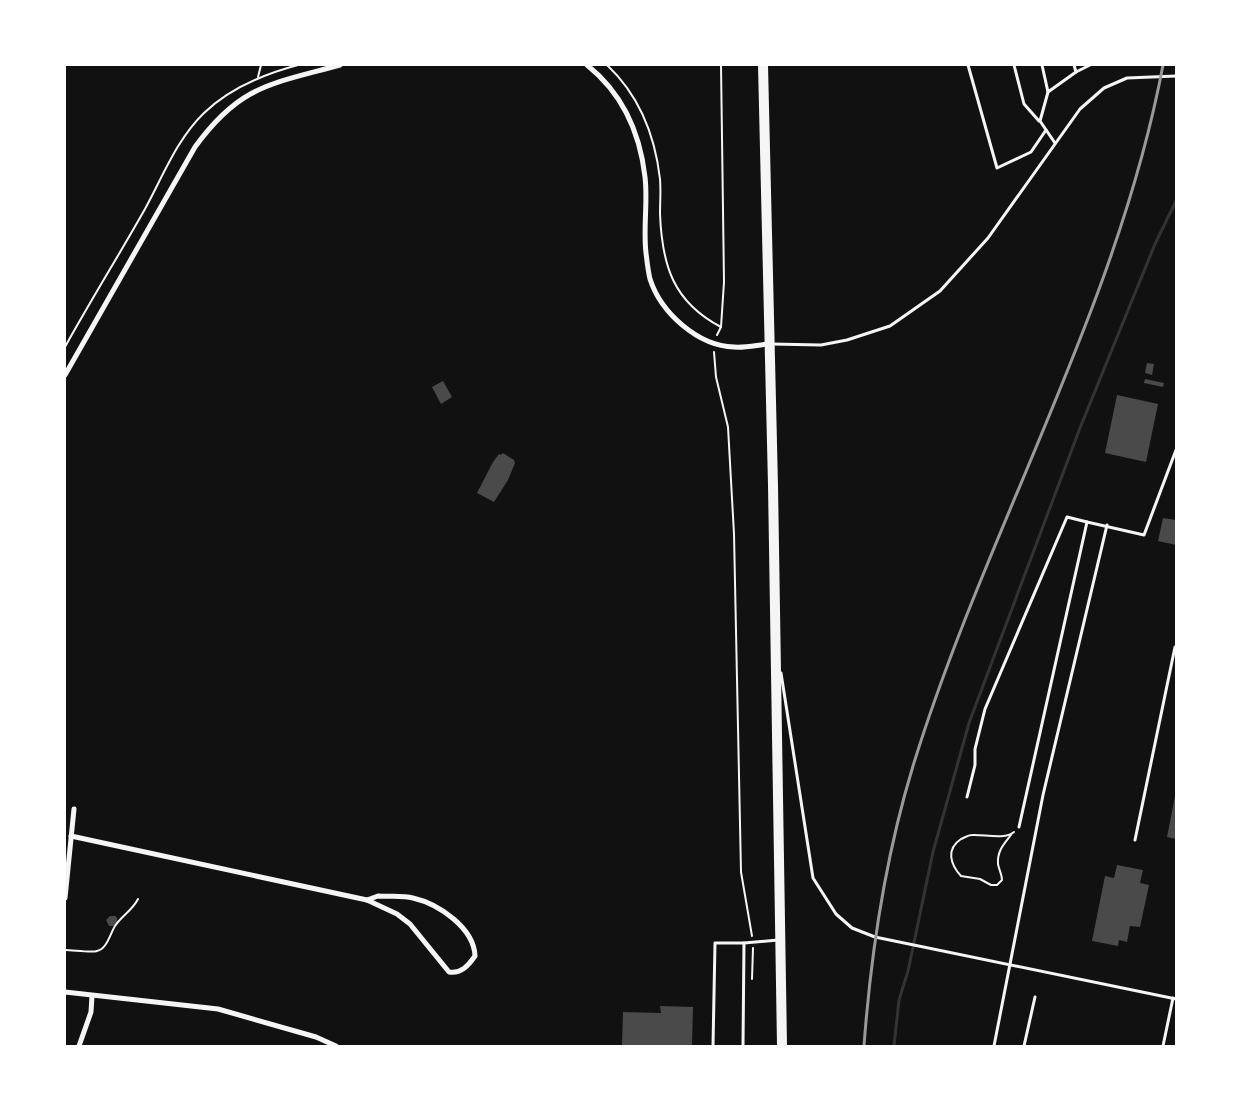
<svg xmlns="http://www.w3.org/2000/svg" width="1241" height="1111" viewBox="0 0 1241 1111" font-family="'Varela Round',sans-serif">
  <style>
    .lines { fill: none; stroke-linecap: round; stroke-linejoin: round }
    .stream { stroke: #333; stroke-width: 3 }
    .building { fill: #4a4a4a }
    .path { stroke: #f5f5f5; stroke-width: 2 }
    .service { stroke: #f5f5f5; stroke-width: 3 }
    .minor { stroke: #f5f5f5; stroke-width: 5 }
    .primary { stroke: #f5f5f5; stroke-width: 10 }
    .rail { stroke: #9a9a9a; stroke-width: 3 }
  </style>
  <rect width="100%" height="100%" fill="#111"/>
  <g class="lines">
    <path class="stream" d="M894,1046L899,1000L908,971L933,852L969,723L1080,428L1155,244L1176,201"/>
  </g>
  <g class="building">
    <path d="M1147,363L1154,364L1152,375L1145,373Z"/>
    <path d="M1145,379L1164,383L1163,387L1144,383Z"/>
    <path d="M443,381L452,397L441,404L432,387Z"/>
    <path d="M1117,395L1158,404L1146,462L1105,453Z"/>
    <path d="M503,453L514,460L515,463L508,480L494,502L477,493L493,462L499,454L501,455Z"/>
    <path d="M1163,518L1176,520V545L1158,541Z"/>
    <path d="M1175,796H1176V839L1167,837Z"/>
    <path d="M1117,865L1143,870L1140,883L1149,885L1140,927L1130,926L1127,942L1119,940L1118,946L1092,941L1105,876L1114,878Z"/>
    <path d="M110,916H116L118,922L114,926H109L106,920Z"/>
    <path d="M660,1006L693,1007L692,1046H622L623,1012L661,1013Z"/>
  </g>
  <g class="lines">
    <g class="path">
      <path d="M607,65C640,96 655,136 660,179C661,191 660,202 660,214C662,265 673,302 721,327"/>
      <path d="M258,77L261,65"/>
      <path d="M717,335L721,327L724,282L721,65"/>
      <path d="M65,347C91,300 119,255 145,209C163,176 177,139 204,113C230,88 264,74 298,65"/>
      <path d="M714,352L716,377L728,427L734,534L741,872L752,936"/>
      <path d="M1011,835C1004,844 997,851 998,864C999,870 1002,874 1002,880L997,885H991L980,879L961,876C950,864 946,849 961,839C964,838 968,835 972,835C983,834 1005,840 1014,832"/>
      <path d="M65,950C73,950 92,953 97,951C107,949 110,934 115,926C122,915 132,911 138,899"/>
      <path d="M752,979L753,948"/>
    </g>
    <g class="service">
      <path d="M968,65L997,168L1031,152L1046,130"/>
      <path d="M1014,65L1024,104L1039,121"/>
      <path d="M1042,65L1048,92"/>
      <path d="M1074,65L1076,72"/>
      <path d="M1055,143L1040,121L1048,92L1076,72L1090,65"/>
      <path d="M771,344L821,345L847,340L890,326L940,291L988,238L1080,109L1104,88L1127,78L1176,76"/>
      <path d="M781,673L813,878L836,914L852,928L875,937L1176,999"/>
      <path d="M967,797L975,765V749L985,709L1067,517L1087,522"/>
      <path d="M1019,827L1087,522L1144,535L1176,450"/>
      <path d="M1135,840L1175,647"/>
      <path d="M713,1046L715,943H744"/>
      <path d="M743,1046L744,943L778,940"/>
      <path d="M994,1046L1043,795L1107,525"/>
      <path d="M1024,1046L1035,997"/>
      <path d="M1163,1046L1173,998"/>
    </g>
    <g class="minor">
      <path d="M587,65C622,93 640,133 645,177C648,202 643,228 646,253C647,261 648,271 650,279C661,313 698,346 734,347C745,348 757,345 768,344"/>
      <path d="M65,375L195,147C240,85 271,84 340,65"/>
      <path d="M71,836L367,900"/>
      <path d="M378,896C389,897 402,895 413,898C439,904 474,928 475,956C468,966 461,974 449,972L410,924L397,914L367,900Z"/>
      <path d="M65,898L74,809"/>
      <path d="M65,992L218,1009L316,1037L336,1046"/>
      <path d="M79,1046L91,1012L92,996"/>
    </g>
    <path class="primary" d="M763,65L773,485L782,1046"/>
    <path class="rail" d="M864,1046C871,951 885,858 913,766C986,529 1117,310 1163,65"/>
  </g>
  <rect width="1241" height="1111" fill="none" stroke="#ffffff" stroke-width="132"/>
</svg>
